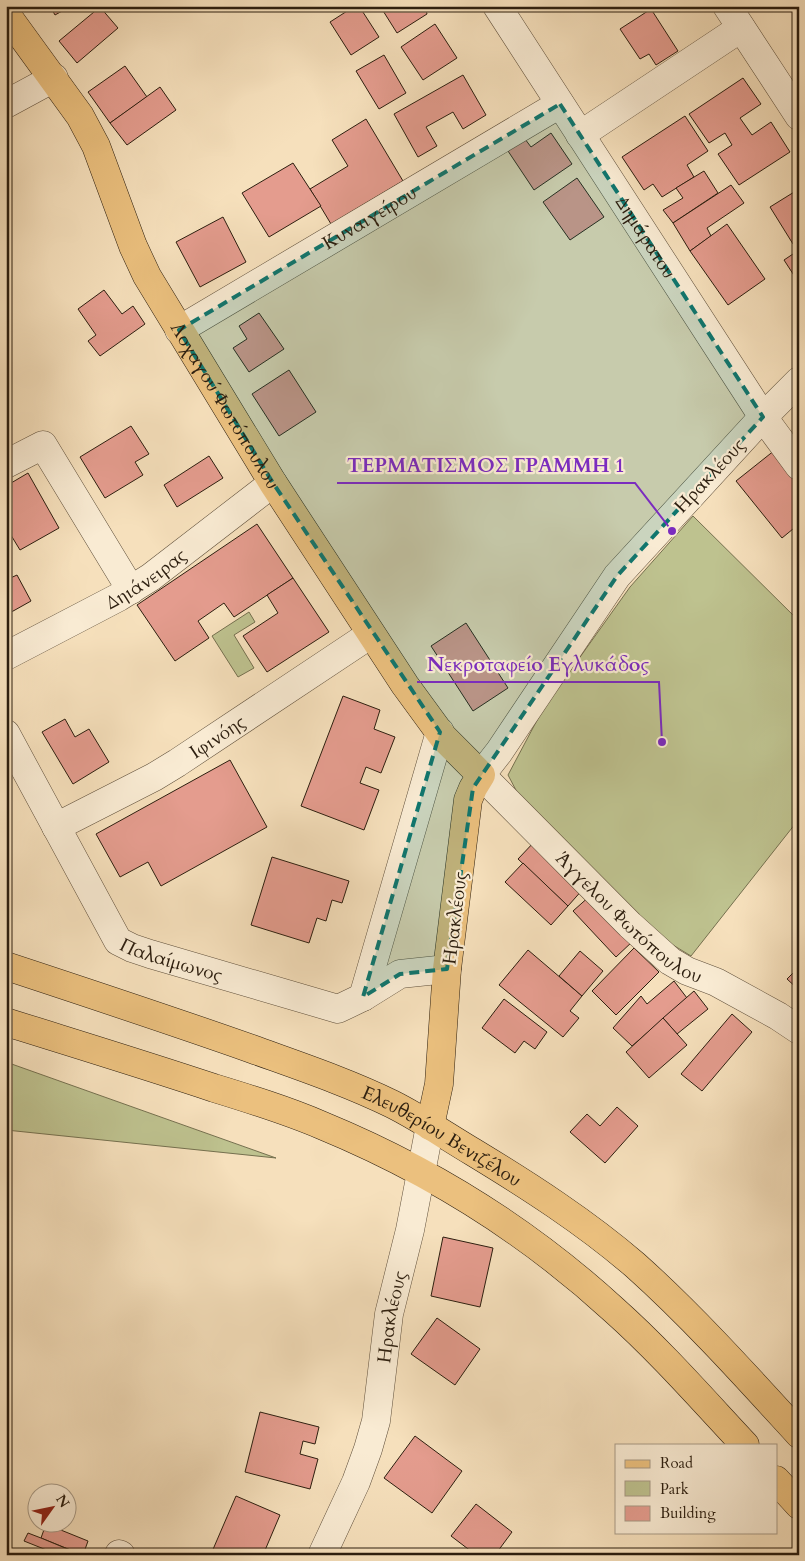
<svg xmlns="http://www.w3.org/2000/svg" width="805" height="1561" viewBox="0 0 805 1561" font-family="Cardo,serif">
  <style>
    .green { fill: #bec28f; stroke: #75704f }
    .building { fill: #e49c8e; stroke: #2c1e0f }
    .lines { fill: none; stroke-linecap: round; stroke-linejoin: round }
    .minor-casing { stroke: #5e4e3a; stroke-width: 29 }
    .major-casing { stroke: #2c1e0f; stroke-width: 29 }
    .minor { stroke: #f9ebd3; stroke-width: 28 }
    .major { stroke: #ebc07e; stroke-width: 28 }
    .marked { fill: #0f766e; fill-opacity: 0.2; stroke: #0f766e; stroke-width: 4; stroke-dasharray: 10 6; stroke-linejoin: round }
    .labels { text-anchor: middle; stroke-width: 4.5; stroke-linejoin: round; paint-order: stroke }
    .street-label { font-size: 19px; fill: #2c1e0f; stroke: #f9ebd3 }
    .leader { fill: none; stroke: #7b2cbf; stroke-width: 2 }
    .callout-dot { fill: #7b2cbf; stroke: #f9ebd3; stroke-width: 2 }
    .callout-label { font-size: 20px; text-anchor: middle; font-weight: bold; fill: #7b2cbf; stroke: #f9ebd3; stroke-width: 4.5; stroke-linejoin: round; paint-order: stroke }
  </style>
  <rect width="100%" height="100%" fill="#f6e0bc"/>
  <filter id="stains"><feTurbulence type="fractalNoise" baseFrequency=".004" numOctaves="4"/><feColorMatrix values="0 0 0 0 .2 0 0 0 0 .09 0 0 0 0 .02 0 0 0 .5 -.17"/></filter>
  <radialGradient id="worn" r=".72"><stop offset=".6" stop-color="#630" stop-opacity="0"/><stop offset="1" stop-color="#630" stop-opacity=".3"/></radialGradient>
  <g class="green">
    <path d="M693,516L799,621V819L691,956L655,934L518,794L508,775L543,709L630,587Z"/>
    <path d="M249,612L255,622L234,635L254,668L238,677L212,636Z"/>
    <path d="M6,1062L276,1158L6,1130Z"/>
  </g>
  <g class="building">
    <path d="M50,6H71L55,15Z"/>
    <path d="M355,6H359L379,37L351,55L330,22Z"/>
    <path d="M380,6H425L427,14L397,33Z"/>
    <path d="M100,7L118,28L77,63L59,41Z"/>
    <path d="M651,9L678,51L656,65L649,54L640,59L620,29Z"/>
    <path d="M435,24L457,58L423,80L401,47Z"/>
    <path d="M384,55L406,93L379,109L356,71Z"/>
    <path d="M125,66L147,97L110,123L88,92Z"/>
    <path d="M463,75L486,115L463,129L453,112L426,127L437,146L418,157L394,114Z"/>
    <path d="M743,78L761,104L740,118L752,135L771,122L790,152L739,185L718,154L732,145L725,133L709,143L689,114Z"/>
    <path d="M160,87L176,110L127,145L110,123Z"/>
    <path d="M685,116L708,151L687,165L694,177L662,197L653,184L644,190L622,157Z"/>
    <path d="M366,119L403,181L331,224L310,189L348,166L332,140Z"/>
    <path d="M551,133L572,164L534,190L508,151L525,139L531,147Z"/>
    <path d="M293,163L321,206L269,237L242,193Z"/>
    <path d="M704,171L718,193L673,223L663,210L683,198L676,188Z"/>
    <path d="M577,178L604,217L570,240L543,202Z"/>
    <path d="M731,185L744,203L707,228L711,236L690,251L673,223Z"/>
    <path d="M799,189V240L793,244L770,207Z"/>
    <path d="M223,217L246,262L200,287L176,242Z"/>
    <path d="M727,224L765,279L728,305L690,251Z"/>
    <path d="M799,250V279L797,280L784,260Z"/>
    <path d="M104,290L122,314L133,306L145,324L100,356L88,341L96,335L78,309Z"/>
    <path d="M259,313L284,349L249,372L233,348L247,339L239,326Z"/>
    <path d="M289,370L316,412L279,436L252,394Z"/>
    <path d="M131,426L149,454L135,462L143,475L105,498L80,457Z"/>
    <path d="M775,450L799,479V524L782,538L736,481Z"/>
    <path d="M209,456L223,478L177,507L164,485Z"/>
    <path d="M28,473L59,528L20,550L6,527V486Z"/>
    <path d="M257,524L293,578L234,617L224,603L198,621L209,638L175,661L137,605Z"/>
    <path d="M17,575L31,601L6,615V580Z"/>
    <path d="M293,578L329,632L267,672L243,636L278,613L267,595Z"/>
    <path d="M466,623L508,688L473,711L431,646Z"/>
    <path d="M343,696L380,710L374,729L395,737L381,773L366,767L360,783L379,790L364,830L301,806Z"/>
    <path d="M65,719L75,737L89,729L109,762L73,784L42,732Z"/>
    <path d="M230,760L267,827L161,886L148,862L120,877L96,834Z"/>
    <path d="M536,840L584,888L568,906L518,859Z"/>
    <path d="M272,857L349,881L342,903L332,900L326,921L317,918L309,943L251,925Z"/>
    <path d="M523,863L568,906L551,925L505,882Z"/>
    <path d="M591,895L633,941L616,957L573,911Z"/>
    <path d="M634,948L659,972L616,1015L592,991Z"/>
    <path d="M528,950L582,996L570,1011L579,1018L563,1037L499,985Z"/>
    <path d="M580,951L603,971L582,996L559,976Z"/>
    <path d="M799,967V990L787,979Z"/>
    <path d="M674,981L687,998L632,1046L613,1028L641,996L647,1004Z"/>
    <path d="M694,991L708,1009L677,1034L663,1018Z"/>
    <path d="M504,999L547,1032L535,1049L524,1041L515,1053L482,1028Z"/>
    <path d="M732,1014L752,1032L702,1091L681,1074Z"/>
    <path d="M663,1018L687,1045L649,1078L626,1052Z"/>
    <path d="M617,1107L638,1126L605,1163L570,1132L587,1114L600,1126Z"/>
    <path d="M443,1237L493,1248L480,1307L431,1296Z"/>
    <path d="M437,1318L480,1349L455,1385L411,1354Z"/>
    <path d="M260,1412L319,1427L315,1444L303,1441L300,1454L318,1459L310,1489L245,1472Z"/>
    <path d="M415,1436L462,1471L432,1513L384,1478Z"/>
    <path d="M236,1496L280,1515L263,1555H214L211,1554Z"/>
    <path d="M476,1504L512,1532L495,1555H476L451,1536Z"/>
    <path d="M46,1524L88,1541L83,1555L41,1538Z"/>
    <path d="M28,1533L41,1538L82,1555H59L24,1541Z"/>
  </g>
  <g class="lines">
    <g class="minor-casing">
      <g id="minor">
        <path id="s1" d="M497,6L763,417L799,466"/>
        <path d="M727,6L799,116"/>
        <path d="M6,104L54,78"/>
        <path d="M580,135L741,28"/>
        <path id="s2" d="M179,330L560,104"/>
        <path id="s3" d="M799,381L763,417L617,576L499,752L481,775L630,925L670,961L687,971L716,982L778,1016L799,1030"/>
        <path d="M6,464L43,445L131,590"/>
        <path id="s4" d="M6,656L119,597L151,577L273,483"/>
        <path id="s5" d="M6,734L118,941L132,948L150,954L338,1009L363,997L400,974L447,969"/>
        <path id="s6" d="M56,827L154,777L177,763L371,634"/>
        <path d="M363,997L440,732"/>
        <path d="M119,1554L121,1555"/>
        <path id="s7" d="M322,1555L356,1482L368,1449L376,1421L389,1314L410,1230L430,1126"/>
      </g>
    </g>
    <g class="major-casing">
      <g id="major">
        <path id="s8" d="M6,14L80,116L96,146L133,246L147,276L273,483L405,685L443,737L481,775L473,788L468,800L447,969L439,1084L430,1126"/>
        <path id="s9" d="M6,966C88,993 170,1020 252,1049C299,1066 347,1082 392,1104C420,1118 446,1136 473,1152C529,1186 585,1222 635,1265C693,1317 746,1376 799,1434"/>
        <path d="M6,1022C76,1044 145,1065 214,1088C250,1099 286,1110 321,1125C428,1169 529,1232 614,1310C661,1352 702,1399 745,1445"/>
        <path d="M776,1480L799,1505"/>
      </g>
    </g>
    <use href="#minor" class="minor"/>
    <use href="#major" class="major"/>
  </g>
  <path class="marked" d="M560,104L763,417L617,576L473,788L447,969L400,974L363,997L440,732L273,483L179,330Z"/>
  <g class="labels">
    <g class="street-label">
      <text dy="7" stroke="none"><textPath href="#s2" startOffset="221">Κυναιγείρου</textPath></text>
      <text dy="7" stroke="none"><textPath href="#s1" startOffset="275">Δημάρατου</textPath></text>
      <text dy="7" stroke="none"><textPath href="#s8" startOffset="451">Λοχαγού Φωτόπουλου</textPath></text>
      <text transform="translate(709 475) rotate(-47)" y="7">Ηρακλέους</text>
      <text dy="7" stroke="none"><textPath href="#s4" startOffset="160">Δηιάνειρας</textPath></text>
      <text dy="7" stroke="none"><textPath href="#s6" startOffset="185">Ιφινόης</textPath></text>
      <text dy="7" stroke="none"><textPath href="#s3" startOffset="714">Άγγελου Φωτόπουλου</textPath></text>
      <text transform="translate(454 918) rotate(-83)" y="7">Ηρακλέους</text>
      <text dy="7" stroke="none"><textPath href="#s5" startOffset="292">Παλαίμωνος</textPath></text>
      <text dy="7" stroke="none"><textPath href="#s9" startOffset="469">Ελευθερίου Βενιζέλου</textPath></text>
      <text dy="7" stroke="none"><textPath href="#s7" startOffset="250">Ηρακλέους</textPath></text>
    </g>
  </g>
  <path class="leader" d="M672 531L635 483H337M662 742L659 682H417"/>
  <g class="callout-dot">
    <circle cx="672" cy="531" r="5"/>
    <circle cx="662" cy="742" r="5"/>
  </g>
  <g class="callout-label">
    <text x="486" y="472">ΤΕΡΜΑΤΙΣΜΟΣ ΓΡΑΜΜΗ 1</text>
    <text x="538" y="671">Νεκροταφείο Εγλυκάδος</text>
  </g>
  <rect width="805" height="1561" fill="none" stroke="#f6e0bc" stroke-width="25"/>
  <rect x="8" y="8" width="790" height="1546" fill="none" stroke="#2c1e0f" stroke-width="2.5"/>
  <rect x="12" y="12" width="780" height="1536" fill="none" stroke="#2c1e0f"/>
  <rect x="615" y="1444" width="162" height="90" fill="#f9ebd3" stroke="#a79985"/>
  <rect x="625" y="1460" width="25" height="8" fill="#ebc07e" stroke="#a79985"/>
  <text x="660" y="1468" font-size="15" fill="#2c1e0f">Road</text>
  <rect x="625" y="1481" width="25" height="15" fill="#bec28f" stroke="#a79985"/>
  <text x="660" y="1494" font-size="15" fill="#2c1e0f">Park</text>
  <rect x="625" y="1506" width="25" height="15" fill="#e49c8e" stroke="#a79985"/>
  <text x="660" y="1518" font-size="15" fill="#2c1e0f">Building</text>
  <g transform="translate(52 1508) rotate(57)"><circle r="24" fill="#f9ebd3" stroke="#a79985"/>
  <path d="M0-4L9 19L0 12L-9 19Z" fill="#8f2418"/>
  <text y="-8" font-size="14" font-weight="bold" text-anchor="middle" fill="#2c1e0f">N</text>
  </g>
  <rect width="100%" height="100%" filter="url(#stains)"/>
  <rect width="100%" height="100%" fill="url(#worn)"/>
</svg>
